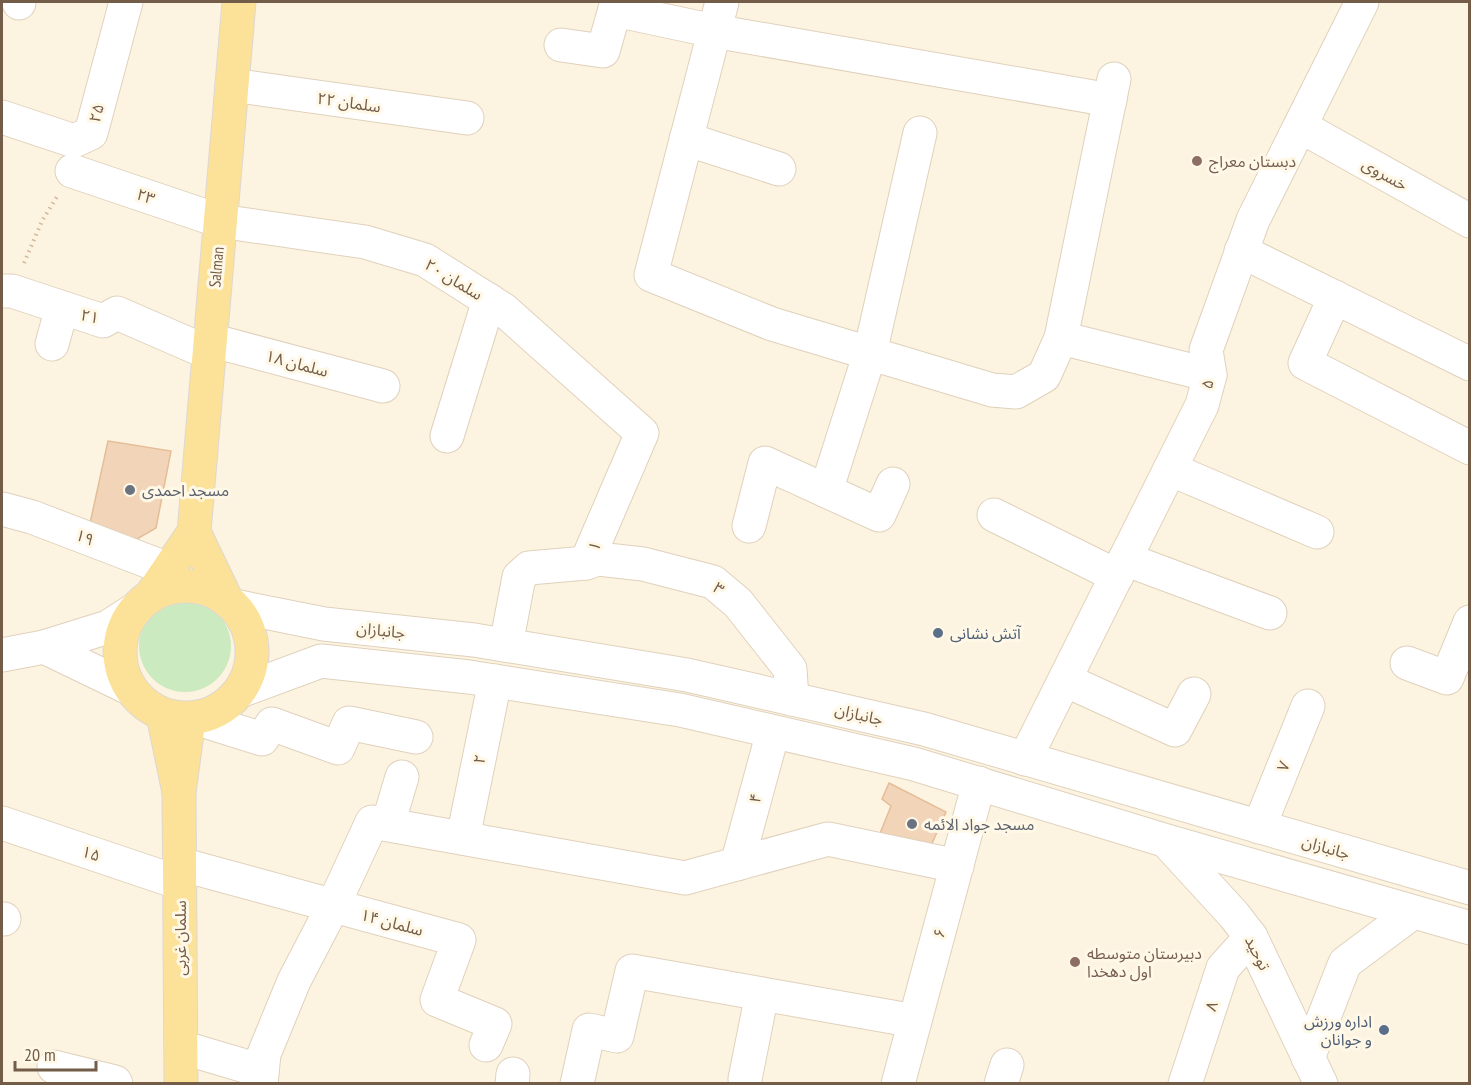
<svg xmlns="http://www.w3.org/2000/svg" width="1471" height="1085" viewBox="0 0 1471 1085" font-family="'PT Sans Narrow','Noto Sans Arabic',sans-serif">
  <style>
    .green { fill: #cceabf }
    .building { fill: #f2d5b8; stroke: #e5bd98; stroke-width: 1.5 }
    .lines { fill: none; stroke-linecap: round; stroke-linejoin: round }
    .minor-casing { stroke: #e0d1bc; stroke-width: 35 }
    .major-casing { stroke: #ddd8d3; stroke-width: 35 }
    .path { stroke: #d6b99b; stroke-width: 4; stroke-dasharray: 1.5 4.5; stroke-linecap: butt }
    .minor { stroke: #fff; stroke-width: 33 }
    .major { stroke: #fce198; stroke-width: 33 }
    .education-dot { fill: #8d6e63; stroke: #fff8e7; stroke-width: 2 }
    .worship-dot { fill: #6b7280; stroke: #fff8e7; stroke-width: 2 }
    .service-dot { fill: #5c6f8a; stroke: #fff8e7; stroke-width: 2 }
    .labels { text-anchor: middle; stroke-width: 6; stroke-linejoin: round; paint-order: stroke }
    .street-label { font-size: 16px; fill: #735c48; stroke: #fff8e7 }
    .education-label { font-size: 16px; fill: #785e54; stroke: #fff8e7; text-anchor: start }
    .worship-label { font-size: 16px; fill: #5b616d; stroke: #fff8e7; text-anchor: start }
    .service-label { font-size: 16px; fill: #4e5e75; stroke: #fff8e7; text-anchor: start }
  </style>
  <rect width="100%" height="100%" fill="#fcf4e0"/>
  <circle class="green" cx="185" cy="646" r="46"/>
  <g class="building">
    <path d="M108,441L171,451L156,528L137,539L89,528Z"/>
    <path d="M889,783L946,812L929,850L879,836L891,806L882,799Z"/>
  </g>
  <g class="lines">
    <g class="minor-casing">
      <g id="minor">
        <path d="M722,2L651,275L772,324L992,390L1016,392L1044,376L1061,338L1210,375"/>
        <path d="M19,3V2"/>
        <path d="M615,10L714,31L1110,100"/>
        <path d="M561,45L603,51L617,2"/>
        <path d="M232,85L467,118"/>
        <path d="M2,117L74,141L91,133L126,2"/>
        <path d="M1300,126L1470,221"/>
        <path d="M686,139L779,169"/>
        <path d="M72,171L220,221L365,242L425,260L504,310L642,433L586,563"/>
        <path d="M1241,251L1470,364"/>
        <path d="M2,291H12L103,321L117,313L209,353"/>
        <path d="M1335,297L1305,363L1470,448"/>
        <path d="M1061,338L1114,79"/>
        <path d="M210,340L383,386"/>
        <path d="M52,344L62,308"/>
        <path d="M447,436L489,300"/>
        <path d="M1170,469L1317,532"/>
        <path d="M826,491L870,353L920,133"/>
        <path d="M2,509L32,517L168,569"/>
        <path d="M994,515L1117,576"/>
        <path d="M749,526L765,463L879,515L893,484"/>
        <path d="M1125,559L1270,613"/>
        <path d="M234,606L324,624L474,640L687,675L924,729L1470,888"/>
        <path d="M506,645L519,577L529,568L586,563L598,559L643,564L713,582L738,603L790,669L792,699"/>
        <path d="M2,655L44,647"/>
        <path d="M1407,663L1447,678L1470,622"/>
        <path d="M1065,680L1175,730L1194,694"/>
        <path d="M131,689L44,647L108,627L136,609"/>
        <path d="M240,691L321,661L469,677L680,710L914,764L1167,841L1470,928"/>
        <path d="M195,718L262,739L272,724L338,748L349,723L416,737"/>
        <path d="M1025,759L1202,405L1210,375L1206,350L1253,220L1362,2"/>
        <path d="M2,823L180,883"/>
        <path d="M388,824L402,777"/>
        <path d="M1259,827L1308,706"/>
        <path d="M463,838L495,681"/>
        <path d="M1167,842L1234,915L1251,937L1321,1084"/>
        <path d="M180,864L459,940L437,1000L495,1024L486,1045"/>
        <path d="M737,864L773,732"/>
        <path d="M2,919H4"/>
        <path d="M181,1047L262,1071"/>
        <path d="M1308,1058L1345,963L1412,913"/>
        <path d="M54,1067L115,1082L116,1084"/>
        <path d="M745,1079L762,994"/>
        <path d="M261,1084L264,1054L294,981L333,906L372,822L685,878L828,839L957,866"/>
        <path d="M512,1084L513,1074"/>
        <path d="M577,1084L589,1030L617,1036L632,971L915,1021"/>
        <path d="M898,1084L979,783"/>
        <path d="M1001,1084L1007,1065"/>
        <path d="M1185,1084L1223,968L1251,937"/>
      </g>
    </g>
    <g class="major-casing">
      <g id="major">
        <path d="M194,532L239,2"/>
        <circle cx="186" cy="652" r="66"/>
        <path d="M150,597L194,532L227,601"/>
        <path d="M163,715L179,792L189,719"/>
        <path d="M179,792L181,1084"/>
      </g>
    </g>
    <path class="path" d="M24,263L42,221L58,195"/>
    <use href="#minor" class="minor"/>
    <use href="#major" class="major"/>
  </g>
  <g class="education-dot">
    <circle cx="1197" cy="161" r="6"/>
    <circle cx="1075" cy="962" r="6"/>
  </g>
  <g class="worship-dot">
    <circle cx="130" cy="490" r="6"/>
    <circle cx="912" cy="824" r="6"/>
  </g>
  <g class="service-dot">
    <circle cx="938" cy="633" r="6"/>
    <circle cx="1384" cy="1030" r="6"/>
  </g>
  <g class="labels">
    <g class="street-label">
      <text transform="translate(349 102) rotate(8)" y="6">سلمان ۲۲</text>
      <text transform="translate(96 113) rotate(-75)" y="6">۲۵</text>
      <text transform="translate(1385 174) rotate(29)" y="6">خسروی</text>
      <text transform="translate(146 196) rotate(19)" y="6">۲۳</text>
      <text transform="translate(216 267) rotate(-85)" y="6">Salman</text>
      <text transform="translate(454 279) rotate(31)" y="6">سلمان ۲۰</text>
      <text transform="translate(90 316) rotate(13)" y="6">۲۱</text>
      <text transform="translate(297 363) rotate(15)" y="6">سلمان ۱۸</text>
      <text transform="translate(1207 384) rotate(-79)" y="6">۵</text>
      <text transform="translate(85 537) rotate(21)" y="6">۱۹</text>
      <text transform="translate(594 546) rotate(-67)" y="6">۱</text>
      <text transform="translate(719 588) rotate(36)" y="6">۳</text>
      <text transform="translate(381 630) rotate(6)" y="6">جانبازان</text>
      <text transform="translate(859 714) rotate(13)" y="6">جانبازان</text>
      <text transform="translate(479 759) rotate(-78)" y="6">۲</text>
      <text transform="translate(1283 766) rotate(-68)" y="6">۷</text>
      <text transform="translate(755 798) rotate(-75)" y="6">۴</text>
      <text transform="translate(1326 847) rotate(16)" y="6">جانبازان</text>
      <text transform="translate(91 853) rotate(18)" y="6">۱۵</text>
      <text transform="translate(392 922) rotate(15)" y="6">سلمان ۱۴</text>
      <text transform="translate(939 933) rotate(-75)" y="6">۶</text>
      <text transform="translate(180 938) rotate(-90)" y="6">سلمان غربی</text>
      <text transform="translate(1258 953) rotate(63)" y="6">توحید</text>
      <text transform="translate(1211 1006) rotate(-72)" y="6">۸</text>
    </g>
    <g class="education-label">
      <text x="1209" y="167">دبستان معراج</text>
      <text x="1087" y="959">دبیرستان متوسطه<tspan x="1087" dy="18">اول دهخدا</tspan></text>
    </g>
    <g class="worship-label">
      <text x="142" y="496">مسجد احمدی</text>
      <text x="924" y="830">مسجد جواد الائمه</text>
    </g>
    <g class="service-label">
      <text x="950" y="639">آتش نشانی</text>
      <text x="1372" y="1027" text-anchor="end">اداره ورزش<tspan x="1372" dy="18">و جوانان</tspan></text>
    </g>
  </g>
  <rect width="1471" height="1085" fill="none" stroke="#735c48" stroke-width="6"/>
  <path d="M15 1061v9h81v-9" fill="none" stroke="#735c48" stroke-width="3"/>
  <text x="24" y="1061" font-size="18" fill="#735c48" stroke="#fff8e7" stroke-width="4.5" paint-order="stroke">20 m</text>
</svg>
